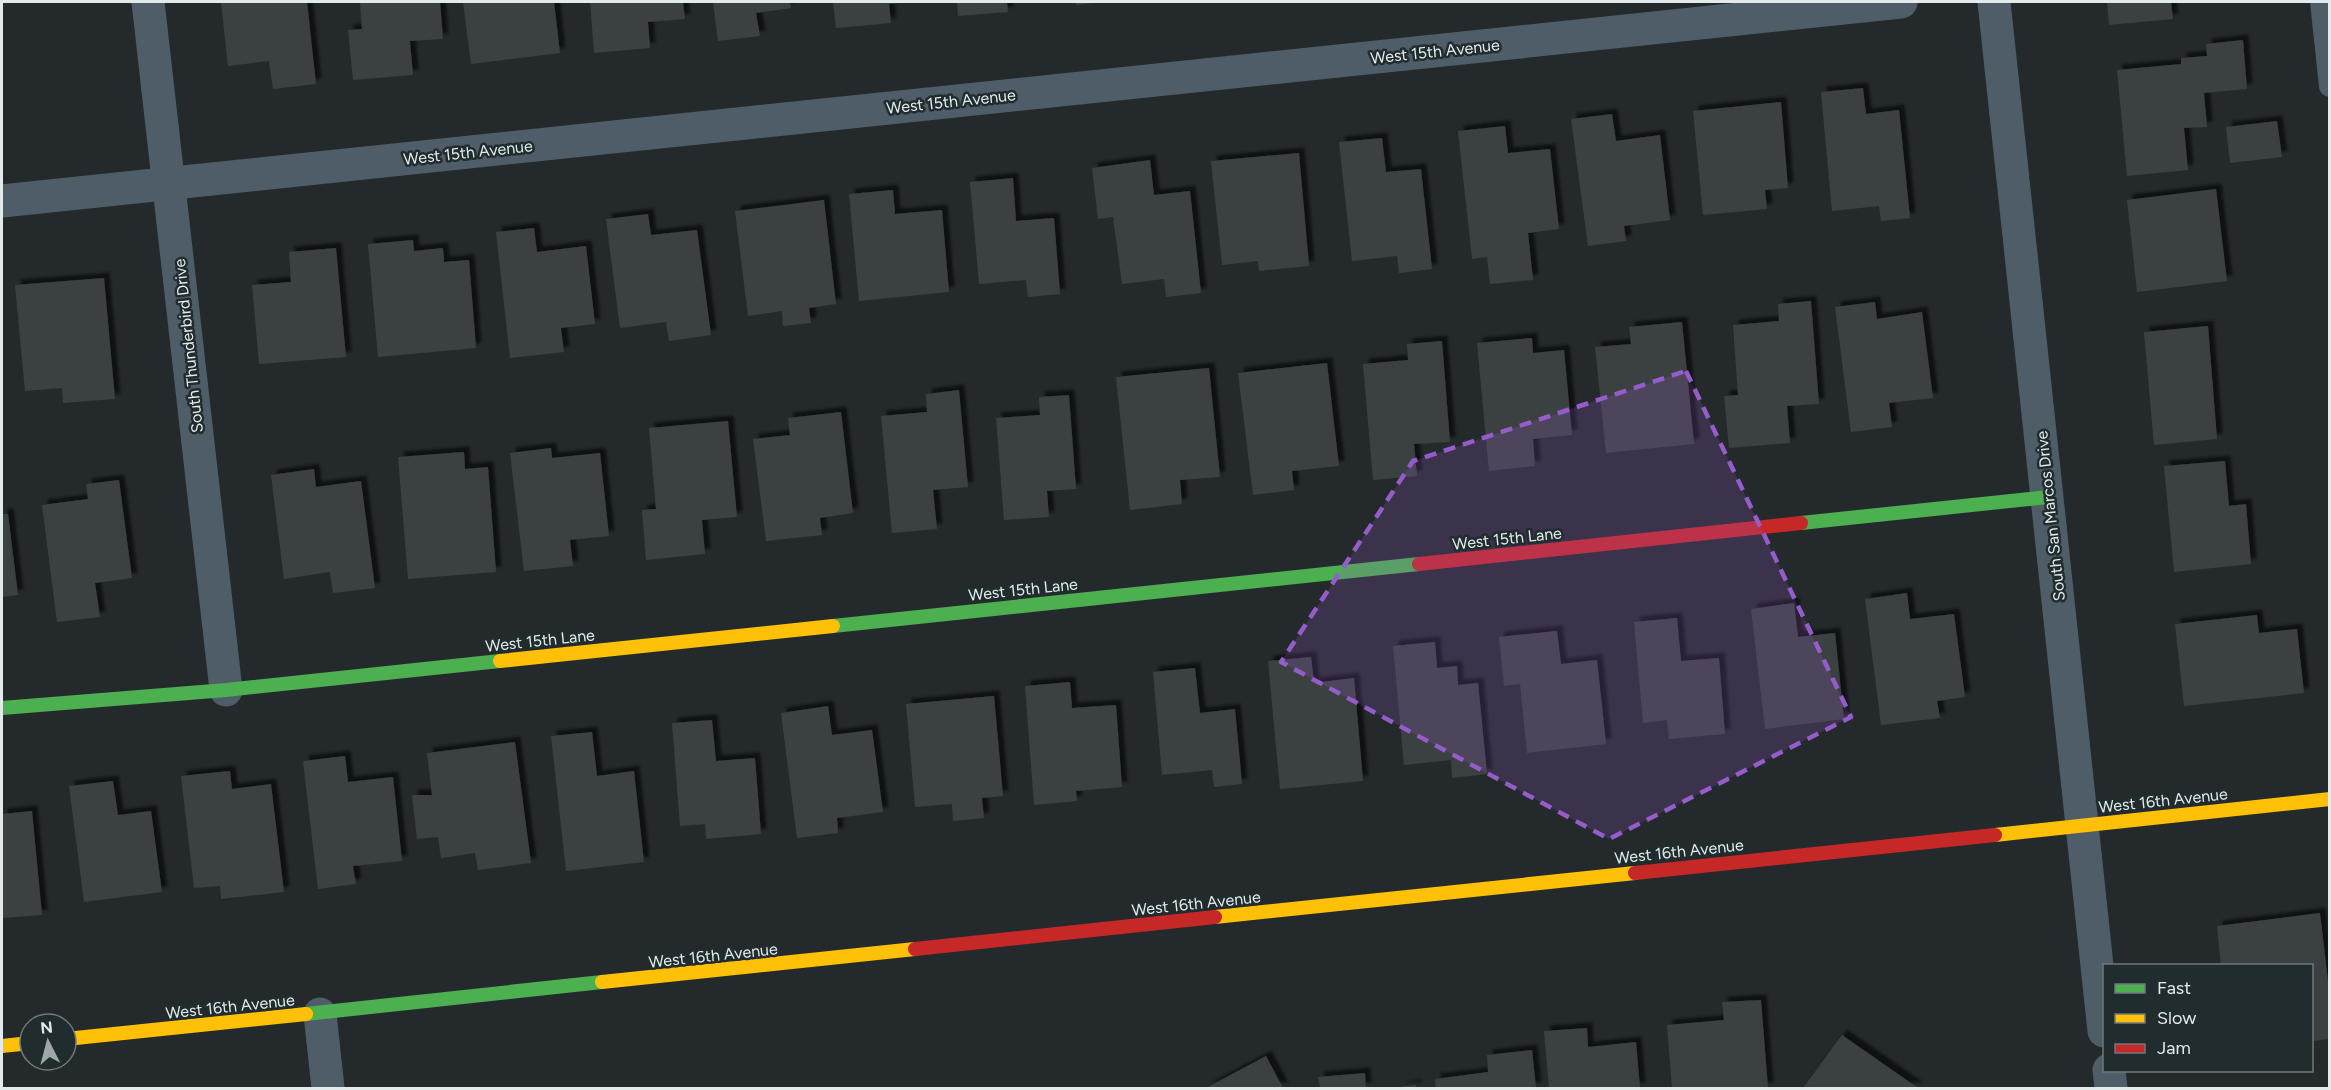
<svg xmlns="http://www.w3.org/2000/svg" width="2331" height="1090" viewBox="0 0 2331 1090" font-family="Figtree,sans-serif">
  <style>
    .building { fill: #3b4041; filter: url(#shadow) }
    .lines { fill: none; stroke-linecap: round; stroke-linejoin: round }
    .lane { stroke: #4e5d68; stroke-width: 22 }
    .street { stroke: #4e5d68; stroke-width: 33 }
    .fast { stroke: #4caf50; stroke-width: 14 }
    .slow { stroke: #ffc107; stroke-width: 14 }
    .jam { stroke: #c62828; stroke-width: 14 }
    .marked { fill: #955cca; fill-opacity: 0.2; stroke: #955cca; stroke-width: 4.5; stroke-dasharray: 12 8; stroke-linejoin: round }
    .labels { text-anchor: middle; stroke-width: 5; stroke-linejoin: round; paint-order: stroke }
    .street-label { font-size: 16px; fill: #e3eaec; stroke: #212c2f }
  </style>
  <defs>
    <filter id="shadow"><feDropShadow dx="5.5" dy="-5.5" stdDeviation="1.5" flood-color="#0009"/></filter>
  </defs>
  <rect width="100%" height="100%" fill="#242a2c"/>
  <g class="building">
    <path d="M221,2H307L316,84L273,89L269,61L228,66Z"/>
    <path d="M360,2H440L443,39L410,41L413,75L353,80L348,30L362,29Z"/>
    <path d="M463,2H554L560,53L471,64Z"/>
    <path d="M590,2H683L685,19L648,22L650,48L594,53Z"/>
    <path d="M713,2H790L791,8L756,13L760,36L718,41Z"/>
    <path d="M833,2H899V3L889,4L891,23L836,28Z"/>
    <path d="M957,2H1007L1008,12L958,16Z"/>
    <path d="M1076,2H1094V3L1076,5Z"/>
    <path d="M2107,2H2171L2173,19L2109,25Z"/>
    <path d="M2243,40L2247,89L2204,93L2207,127L2184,128L2188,170L2127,176L2117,70L2181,64V58L2207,56L2206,44Z"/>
    <path d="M1863,88L1866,114L1899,110L1910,218L1881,221L1879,206L1832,211L1821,92Z"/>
    <path d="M1781,102L1788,188L1765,190L1767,209L1703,215L1693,111Z"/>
    <path d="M1612,114L1616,141L1660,135L1670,220L1624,226L1626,241L1588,246L1571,119Z"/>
    <path d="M2277,121L2282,157L2230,163L2226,127Z"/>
    <path d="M1505,126L1508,153L1550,149L1559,229L1528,233L1533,280L1490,284L1487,257L1472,259L1458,131Z"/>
    <path d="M1382,138L1386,172L1421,169L1432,269L1399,273L1397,256L1352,261L1339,142Z"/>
    <path d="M1299,153L1309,266L1259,271L1258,261L1222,265L1211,161Z"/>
    <path d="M1150,160L1154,195L1190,191L1201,293L1166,297L1164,279L1122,284L1113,217L1098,219L1092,168Z"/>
    <path d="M1013,178L1016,221L1054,218L1060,294L1028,297L1026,280L979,284L970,182Z"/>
    <path d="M2216,189L2227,281L2137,292L2127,200Z"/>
    <path d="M893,190L895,214L942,210L949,292L859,301L849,194Z"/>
    <path d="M824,200L836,304L809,308L811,323L783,326L782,311L748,316L735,211Z"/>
    <path d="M648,214L651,235L697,230L711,335L669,341L666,322L620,328L606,219Z"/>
    <path d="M534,228L537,252L586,246L595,324L561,328L564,352L510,358L496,232Z"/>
    <path d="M413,240L414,251L443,248L444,262L469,260L476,348L378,357L368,244Z"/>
    <path d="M336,248L346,357L259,364L252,285L291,282L289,252Z"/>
    <path d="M104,278L115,399L63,403L62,388L25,391L15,285Z"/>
    <path d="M1811,301L1819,404L1787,406L1790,443L1729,448L1724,396L1738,395L1733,325L1779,321L1778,304Z"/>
    <path d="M1875,302L1877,319L1922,312L1933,398L1889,403L1892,427L1851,432L1835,307Z"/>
    <path d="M1682,322L1694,444L1606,453L1595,347L1631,344L1629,327Z"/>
    <path d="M2208,326L2217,439L2154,445L2144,332Z"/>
    <path d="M1532,338L1533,353L1564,350L1572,435L1533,439L1535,466L1489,471L1477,343Z"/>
    <path d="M1442,341L1450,442L1414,444L1417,476L1373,480L1363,364L1408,360L1407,344Z"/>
    <path d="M1327,363L1339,466L1292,471L1294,490L1253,495L1238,373Z"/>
    <path d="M1209,368L1220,477L1180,480L1182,504L1130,510L1116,377Z"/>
    <path d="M959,390L968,487L933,490L937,529L892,533L881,416L927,412L926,394Z"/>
    <path d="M1069,395L1076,489L1047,491L1049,517L1004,520L996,418L1040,415L1039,397Z"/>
    <path d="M841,412L853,513L820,518L822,535L766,541L753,439L790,435L788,418Z"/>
    <path d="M728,421L737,517L702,520L705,554L646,560L642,510L656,509L649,428Z"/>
    <path d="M551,448L552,458L600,453L609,536L570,540L573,566L524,571L510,453Z"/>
    <path d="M464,452L465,469L488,467L496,572L408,579L398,457Z"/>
    <path d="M2225,461L2229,506L2246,504L2251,564L2174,572L2164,466Z"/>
    <path d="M314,469L316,487L361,481L375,588L333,593L330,572L284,579L271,475Z"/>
    <path d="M119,480L132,578L95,583L100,617L57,622L42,505L88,499L86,484Z"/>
    <path d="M2,514H8L18,595L2,597Z"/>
    <path d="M1907,593L1910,619L1954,614L1965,697L1937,701L1940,718L1881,725L1865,599Z"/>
    <path d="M1794,603L1798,637L1835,633L1844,719L1765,729L1751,609Z"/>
    <path d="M2257,615L2259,633L2297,629L2304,693L2184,706L2175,624Z"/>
    <path d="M1677,618L1681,661L1719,658L1725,734L1669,739L1667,720L1643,723L1634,622Z"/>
    <path d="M1557,631L1561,664L1597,660L1606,744L1527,753L1520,684L1504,686L1499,637Z"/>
    <path d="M1435,642L1437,668L1457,666L1458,685L1478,683L1487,774L1452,778L1451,760L1404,765L1393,646Z"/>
    <path d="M1311,657L1314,683L1354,678L1363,781L1280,789L1268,661Z"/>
    <path d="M1195,668L1200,713L1235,709L1242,784L1214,787L1212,770L1162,775L1153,672Z"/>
    <path d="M1070,682L1072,708L1116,705L1122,787L1076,791L1077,801L1034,805L1025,686Z"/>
    <path d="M994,696L1003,796L982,798L984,818L953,821L952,804L915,807L906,704Z"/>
    <path d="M828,706L832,735L872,730L883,812L837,818L838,833L797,838L781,713Z"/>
    <path d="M712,720L716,761L755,758L761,834L706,839L705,824L680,826L672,723Z"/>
    <path d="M592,732L597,776L634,771L644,862L566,871L551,736Z"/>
    <path d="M515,742L531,863L478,870L475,853L441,858L438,837L417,839L412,795H432L427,753Z"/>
    <path d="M345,756L348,782L393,777L402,861L353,866L356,884L318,889L303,761Z"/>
    <path d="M230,771L232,789L271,784L284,892L221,899L220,886L194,888L181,776Z"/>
    <path d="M113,781L118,815L151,811L162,892L84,902L69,786Z"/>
    <path d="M32,811L42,915L2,918V814Z"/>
    <path d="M2320,913L2330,999V1039L2312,1041V966H2221L2217,926Z"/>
    <path d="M1761,1000L1768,1088H1672L1667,1025L1724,1020L1722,1002Z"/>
    <path d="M1587,1028L1588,1047L1636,1042L1640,1088H1549L1544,1031Z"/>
    <path d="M1842,1035L1918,1088H1803Z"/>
    <path d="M1532,1050L1536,1088H1436L1435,1079L1488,1072L1487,1055Z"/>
    <path d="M1266,1056L1283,1088H1206Z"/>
    <path d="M1365,1073L1366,1088H1320L1318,1077Z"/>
    <path d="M1416,1085V1088H1400V1087Z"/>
  </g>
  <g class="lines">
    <path class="lane" d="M2321,2L2330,86"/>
    <g class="street">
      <path d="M148,2L226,690"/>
      <path d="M1994,2L2104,1031"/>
      <path d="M2,201L1901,2"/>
      <path d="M320,1014L328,1088"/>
      <path d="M2109,1070L2111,1088"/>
    </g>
    <g class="fast">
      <path d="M1801,523L2048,497"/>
      <path d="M833,626L1419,564"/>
      <path d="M2,708L226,690L500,661"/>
      <path d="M306,1014L602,982"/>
    </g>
    <g class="slow">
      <path d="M500,661L833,626"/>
      <path d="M1995,835L2330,799"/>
      <path d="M1215,917L1635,873"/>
      <path d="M602,982L915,949"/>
      <path d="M66,1039L306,1014"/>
      <path d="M2,1046L30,1043"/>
    </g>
    <g class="jam">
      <path d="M1419,564L1801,523"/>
      <path d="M1635,873L1995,835"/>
      <path d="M915,949L1215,917"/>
    </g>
  </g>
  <path class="marked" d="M1686,371L1851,717L1609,839L1281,662L1413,461Z"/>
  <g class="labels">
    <g class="street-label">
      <text transform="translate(1435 51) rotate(-6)" y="6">West 15th Avenue</text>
      <text transform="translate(951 101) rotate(-6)" y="6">West 15th Avenue</text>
      <text transform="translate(468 152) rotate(-6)" y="6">West 15th Avenue</text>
      <text transform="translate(188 346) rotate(-96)" y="6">South Thunderbird Drive</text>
      <text transform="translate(2050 516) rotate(-96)" y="6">South San Marcos Drive</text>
      <text transform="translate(1507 538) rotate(-6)" y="6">West 15th Lane</text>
      <text transform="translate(1023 589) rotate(-6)" y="6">West 15th Lane</text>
      <text transform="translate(540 640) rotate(-6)" y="6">West 15th Lane</text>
      <text transform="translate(2163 800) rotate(-6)" y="6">West 16th Avenue</text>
      <text transform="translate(1679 851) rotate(-6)" y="6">West 16th Avenue</text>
      <text transform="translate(1196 903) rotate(-6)" y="6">West 16th Avenue</text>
      <text transform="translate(713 955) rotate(-6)" y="6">West 16th Avenue</text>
      <text transform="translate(230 1006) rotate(-6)" y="6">West 16th Avenue</text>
    </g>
  </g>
  <rect width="2331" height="1090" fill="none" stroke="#e3eaec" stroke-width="6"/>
  <rect x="2103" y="964" width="210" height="108" fill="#212c2f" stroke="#6f787b" stroke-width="1.5"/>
  <rect x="2115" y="984" width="30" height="9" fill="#4caf50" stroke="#6f787b" stroke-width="1.5"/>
  <text x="2157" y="994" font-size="18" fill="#e3eaec">Fast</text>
  <rect x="2115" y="1014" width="30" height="9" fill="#ffc107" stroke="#6f787b" stroke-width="1.5"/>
  <text x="2157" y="1024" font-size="18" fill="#e3eaec">Slow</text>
  <rect x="2115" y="1044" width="30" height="9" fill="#c62828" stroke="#6f787b" stroke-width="1.5"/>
  <text x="2157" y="1054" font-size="18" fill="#e3eaec">Jam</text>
  <g transform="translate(48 1042) rotate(354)"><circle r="28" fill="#212c2f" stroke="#6f787b" stroke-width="1.5"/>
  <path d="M0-4.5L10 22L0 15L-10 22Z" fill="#a0a7a9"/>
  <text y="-9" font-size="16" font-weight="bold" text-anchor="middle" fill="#e3eaec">N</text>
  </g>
</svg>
